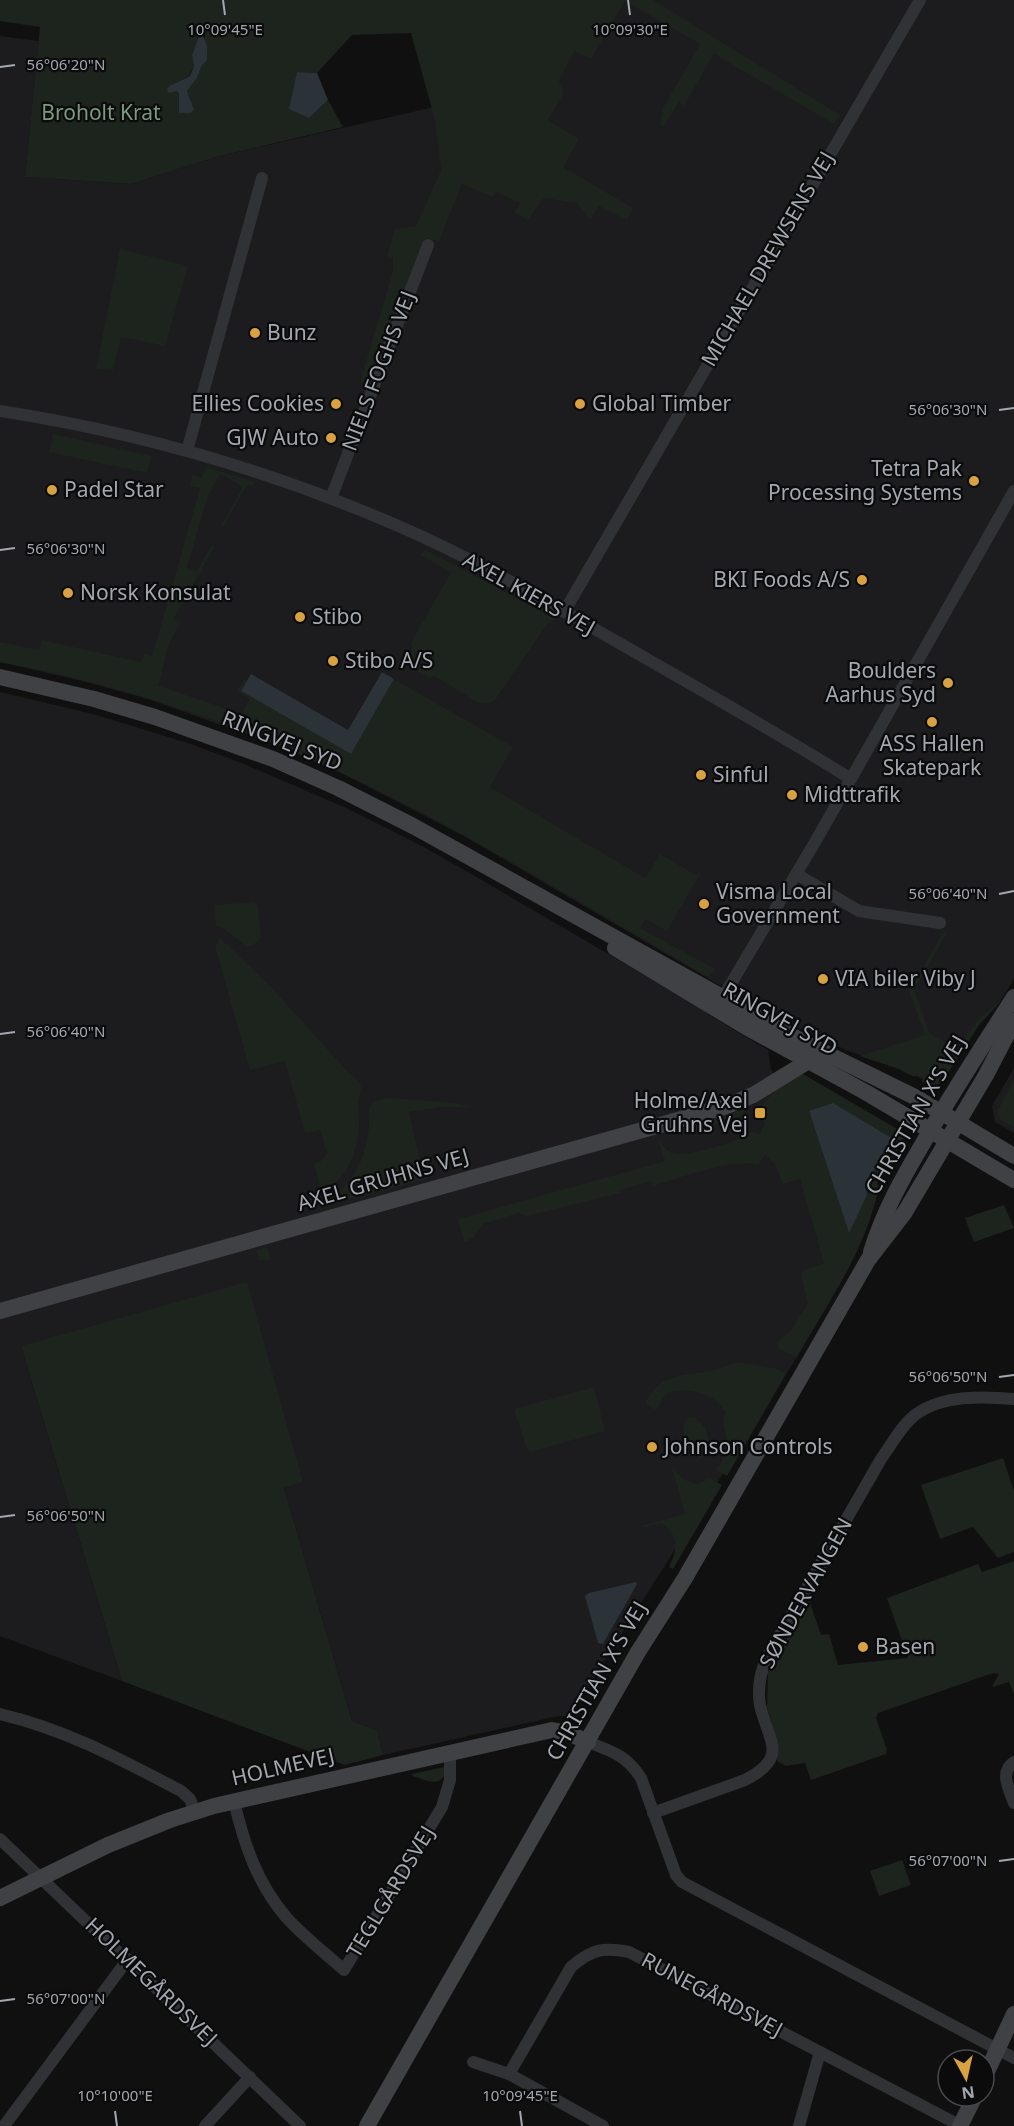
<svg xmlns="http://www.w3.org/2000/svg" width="1014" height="2126" viewBox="0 0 1014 2126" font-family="'Noto Sans',sans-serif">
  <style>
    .built { fill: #1c1c1e }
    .green { fill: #1d231d; fill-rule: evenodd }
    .water { fill: #2b3238 }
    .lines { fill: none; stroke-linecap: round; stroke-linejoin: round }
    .street { stroke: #313235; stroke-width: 12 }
    .secondary { stroke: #404145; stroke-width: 16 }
    .ticks { fill: none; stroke: #a3a7b0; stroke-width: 2 }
    .poi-dot { fill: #d8a141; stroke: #0b0b0c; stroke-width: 2 }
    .labels { text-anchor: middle; stroke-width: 4.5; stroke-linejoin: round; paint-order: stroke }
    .park-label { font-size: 21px; fill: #7c997d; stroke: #0b0b0c }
    .street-label { font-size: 21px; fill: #a3a7b0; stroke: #0b0b0c }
    .poi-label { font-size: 21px; fill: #a3a7b0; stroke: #0b0b0c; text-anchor: start }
    .ticks-label { font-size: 15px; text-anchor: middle; fill: #a3a7b0; stroke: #0b0b0c; stroke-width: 4.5; stroke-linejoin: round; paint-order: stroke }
  </style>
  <rect width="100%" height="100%" fill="#101011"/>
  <g class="built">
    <path d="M549,0H1014V979L997,1006L979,1025L942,1082L936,1085H929L922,1082L923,1079L899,1069L846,1050L771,1015L464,836L343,774L279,746L148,699L82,681L0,662V36L39,41L25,177L131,184L216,157L482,96Z"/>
    <path d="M0,692L93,714L191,744L244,764L344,807L422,846L480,879L704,1010L709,1015L768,1050L771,1069L792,1099L850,1264L797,1357L601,1666L573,1715L554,1717L383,1755L377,1730L352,1721L284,1488L303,1481L21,1346L122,1681L0,1636Z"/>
    <path d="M1014,1068V1133L995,1122L992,1106Z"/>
  </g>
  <g class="green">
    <path d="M0,0H653L840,115L834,124L714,54L684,106L679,102L664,126L660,124L663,108L700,44L625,1L591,59L574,51L559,81L564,93L548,120L579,139L563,167L633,208L627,220L599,206L590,219L577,203L544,198L528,220L515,213L520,203L496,192L493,197L462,184L439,241L425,238L370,383L360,382L393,271V258L387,256L395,229L416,226L441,170L435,120L411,33L352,35L317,73L297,72L309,118L328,100L343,127L216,157L131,184L25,177L40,27L0,21ZM203,35L205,36L202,64L197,78L187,91L194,109L179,93L169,86L189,76L194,66L192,55L198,38Z"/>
    <path d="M120,249L188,266L165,346L121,337L113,370L96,369Z"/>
    <path d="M53,434L151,456L147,473L49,452Z"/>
    <path d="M206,467L256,482L252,487L247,485L223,527L221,526L243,487L220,474L208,496L187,567L196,572L212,545L215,546L174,618L181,622L168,645L159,684H154L241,714L250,699L237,691L244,679L247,681L241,691L351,754L394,679L513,747L490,787L645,878L660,854L696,875L698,873L700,874L667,931L646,919L640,928L715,969L708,977C588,908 469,833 344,774C235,723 118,684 0,662V642L39,650L42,640L141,662L145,654L152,656L200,488L190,486L192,475L202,477Z"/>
    <path d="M426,550L556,619L548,623L495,700L488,704L479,703L434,676L430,678L407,665L402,672L399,670L413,647L410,644L451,572L420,555Z"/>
    <path d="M253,902L258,905L261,938L252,946L247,947L223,928L216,926L214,905Z"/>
    <path d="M943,932L947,933L927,968L924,966Z"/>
    <path d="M220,938L271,987L350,1074C368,1086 359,1088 358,1106C358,1112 360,1118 359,1124C358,1149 348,1182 321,1190L314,1164L320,1162L327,1153L320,1130L305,1133L285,1061L250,1070L215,946Z"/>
    <path d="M919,973L923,975L914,990L930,1034L957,1048L980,1018L1002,999L979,1025L942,1082C934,1086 930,1086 922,1082L923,1079L916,1075L914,1077L899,1069L860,1056L925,1035L909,990Z"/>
    <path d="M799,1074H803L899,1130L904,1138L882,1179L880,1178L877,1184L879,1186C867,1248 828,1303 797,1357L779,1349L777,1342L792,1329L808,1303L801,1275L804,1270L824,1263L800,1179L782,1184L776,1165L765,1155L758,1165C733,1158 680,1178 653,1186L651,1181L620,1190V1193L527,1216L519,1213L483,1224L474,1237L467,1241H464L458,1219L665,1161L657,1137C661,1142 664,1150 673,1153C685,1158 741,1141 751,1132L760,1134L765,1123L758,1118L761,1117L763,1110L761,1109C767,1094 785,1083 799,1074ZM809,1111L893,1139L865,1185L849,1232Z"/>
    <path d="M1014,1079V1127C1007,1123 998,1121 997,1112Z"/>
    <path d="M391,1098L456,1103L470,1107H441L409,1112L424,1178L422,1180L329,1205L328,1200C355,1183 366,1157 369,1125C369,1117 366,1109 373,1103C378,1099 385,1098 391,1098Z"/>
    <path d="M746,1109L742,1116L684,1134L677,1133V1131Z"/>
    <path d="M1004,1205L1014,1228L974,1242L965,1218Z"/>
    <path d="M267,1247L271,1259L268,1261L260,1260L256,1250Z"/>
    <path d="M247,1282L303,1482L284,1488L352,1721L377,1730L383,1755L345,1765L122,1681L21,1346Z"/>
    <path d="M737,1362L774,1368L786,1374L727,1476L716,1470C723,1460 727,1450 726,1437C725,1427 720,1422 726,1413C713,1391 689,1387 667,1393L656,1410L646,1403C658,1372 687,1376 715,1370C722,1368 730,1365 737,1362Z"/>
    <path d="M594,1387L605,1431L530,1452L526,1447L514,1409Z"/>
    <path d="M690,1417C706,1420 711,1438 707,1452L700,1459L690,1452C686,1440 677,1424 690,1417Z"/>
    <path d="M1003,1458L1014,1491V1552L998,1558L973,1527L940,1539L921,1485Z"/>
    <path d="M672,1467C681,1479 695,1490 709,1478L722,1485L673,1569L669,1567C678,1549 679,1535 661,1523L644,1528V1525L685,1514Z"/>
    <path d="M1014,1561V1694L1009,1682L992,1687L999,1674L993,1673L878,1713L876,1718L887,1750L886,1754L811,1780L805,1763L786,1766L777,1761V1739L767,1708L768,1672L809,1600L821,1635L829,1634L838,1665L908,1658L887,1598L978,1564L982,1572Z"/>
    <path d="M444,1767L446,1773C439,1788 425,1780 413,1776L412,1774Z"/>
    <path d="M902,1860L911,1885L879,1896L870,1871Z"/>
  </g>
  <g class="water">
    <path d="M203,35L207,46V60L202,65L197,78L187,91L194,109L191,113H179V93L176,91L169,93L167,90L169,86L190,76L194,66L192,55L198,38Z"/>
    <path d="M297,72L317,73L328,100L309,118L289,109Z"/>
    <path d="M382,672L394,679L351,754L241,691L251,674L348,730Z"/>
    <path d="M833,1103L893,1139L865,1185L867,1195L849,1233L809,1111Z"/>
    <path d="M636,1582L637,1584L603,1644L598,1643L585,1596L589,1593Z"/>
  </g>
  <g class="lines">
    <g class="street">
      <path d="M0,411C136,432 269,470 396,525C476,559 552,605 628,648C702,691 778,733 851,779"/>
      <path d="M187,451L262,178"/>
      <path d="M331,498L428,245"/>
      <path d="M564,612L920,0"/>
      <path d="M796,874L859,911L940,923"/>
      <path d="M723,997L818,837L1014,491"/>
      <path d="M0,1714C65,1729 122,1760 181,1791L190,1799L195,1812"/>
      <path d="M588,1742C613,1752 626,1755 641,1778L676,1875L682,1882L1014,2058"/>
      <path d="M1014,1762C999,1772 1009,1789 1014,1803"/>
      <path d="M234,1801C244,1844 257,1883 286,1917C303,1936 325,1953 344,1970L442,1807L450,1780V1752"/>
      <path d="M653,1813L745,1780C790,1757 768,1741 760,1705C757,1688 760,1674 766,1659L881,1459C892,1444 901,1426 915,1415C942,1395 982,1396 1014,1399"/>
      <path d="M0,1839L300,2126"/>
      <path d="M473,2062L509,2074L603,2126"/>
      <path d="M509,2074L571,1967C592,1949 603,1947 629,1952L961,2126"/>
      <path d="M4,2126L128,1959"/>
      <path d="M205,2126L250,2077"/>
      <path d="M799,2126L820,2052"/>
    </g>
    <g class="secondary">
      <path d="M0,677L94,699L155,717L273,759L338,788L413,826L807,1044L917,1098L1014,1156"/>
      <path d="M615,948L746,1027L867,1093L1014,1180"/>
      <path d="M871,1252C883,1213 902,1179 922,1145C951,1094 983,1046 1014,997"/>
      <path d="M0,1311L724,1107L753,1095L807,1062"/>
      <path d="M0,1898L108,1845L170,1820L214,1806L552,1730L568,1733L588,1742"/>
      <path d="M984,2078L1014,2014"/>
      <path d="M367,2126L638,1652L685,1578L868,1260L905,1212L986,1075L1014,1021"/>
      <path d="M960,2126L975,2096"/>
    </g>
  </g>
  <path class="ticks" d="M223,0L225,15M628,0L630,15M0,67L15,65M999,410L1014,408M0,550L15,548M999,894L1014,891M0,1034L15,1032M999,1377L1014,1375M0,1517L15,1515M999,1861L1014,1859M0,2001L15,1999M115,2111L117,2126M520,2111L522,2126"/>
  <g class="poi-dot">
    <circle cx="255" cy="333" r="6"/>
    <circle cx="336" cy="404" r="6"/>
    <circle cx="580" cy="404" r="6"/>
    <circle cx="331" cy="438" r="6"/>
    <circle cx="974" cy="481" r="6"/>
    <circle cx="52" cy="490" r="6"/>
    <circle cx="862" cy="580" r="6"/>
    <circle cx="68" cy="593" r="6"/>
    <circle cx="300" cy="617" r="6"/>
    <circle cx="333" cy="661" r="6"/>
    <circle cx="948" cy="683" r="6"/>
    <circle cx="932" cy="722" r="6"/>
    <circle cx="701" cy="775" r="6"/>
    <circle cx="792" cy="795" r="6"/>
    <circle cx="704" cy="904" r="6"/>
    <circle cx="823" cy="979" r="6"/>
    <rect x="754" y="1107" width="12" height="12" rx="3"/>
    <circle cx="652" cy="1447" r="6"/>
    <circle cx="863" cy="1647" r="6"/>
  </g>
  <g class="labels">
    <g class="park-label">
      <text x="101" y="120">Broholt Krat</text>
    </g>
    <g class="street-label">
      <text transform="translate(768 259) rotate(-60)" y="7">MICHAEL DREWSENS VEJ</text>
      <text transform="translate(379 371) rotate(-69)" y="7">NIELS FOGHS VEJ</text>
      <text transform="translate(529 594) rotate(29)" y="7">AXEL KIERS VEJ</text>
      <text transform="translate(282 741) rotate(22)" y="7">RINGVEJ SYD</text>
      <text transform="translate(780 1019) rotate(29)" y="7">RINGVEJ SYD</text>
      <text transform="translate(916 1115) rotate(-60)" y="7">CHRISTIAN X'S VEJ</text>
      <text transform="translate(383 1180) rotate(-16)" y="7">AXEL GRUHNS VEJ</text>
      <text transform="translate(806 1593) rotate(-61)" y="7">SØNDERVANGEN</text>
      <text transform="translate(597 1681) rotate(-60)" y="7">CHRISTIAN X'S VEJ</text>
      <text transform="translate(283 1767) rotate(-13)" y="7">HOLMEVEJ</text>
      <text transform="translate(391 1892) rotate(-59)" y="7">TEGLGÅRDSVEJ</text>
      <text transform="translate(151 1982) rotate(44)" y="7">HOLMEGÅRDSVEJ</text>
      <text transform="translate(712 1995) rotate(28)" y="7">RUNEGÅRDSVEJ</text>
    </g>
    <g class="poi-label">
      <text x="267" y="340">Bunz</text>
      <text x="324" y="411" text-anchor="end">Ellies Cookies</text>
      <text x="592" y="411">Global Timber</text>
      <text x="319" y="445" text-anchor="end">GJW Auto</text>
      <text x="962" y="476" text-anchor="end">Tetra Pak<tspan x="962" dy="24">Processing Systems</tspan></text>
      <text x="64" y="497">Padel Star</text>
      <text x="850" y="587" text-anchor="end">BKI Foods A/S</text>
      <text x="80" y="600">Norsk Konsulat</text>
      <text x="312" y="624">Stibo</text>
      <text x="345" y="668">Stibo A/S</text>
      <text x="936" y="678" text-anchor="end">Boulders<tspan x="936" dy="24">Aarhus Syd</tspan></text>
      <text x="932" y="751" text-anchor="middle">ASS Hallen<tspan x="932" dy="24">Skatepark</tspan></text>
      <text x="713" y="782">Sinful</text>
      <text x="804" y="802">Midttrafik</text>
      <text x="716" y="899">Visma Local<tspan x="716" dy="24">Government</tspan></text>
      <text x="835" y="986">VIA biler Viby J</text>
      <text x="748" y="1108" text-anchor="end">Holme/Axel<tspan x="748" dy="24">Gruhns Vej</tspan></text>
      <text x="664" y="1454">Johnson Controls</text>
      <text x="875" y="1654">Basen</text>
    </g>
  </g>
  <g class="ticks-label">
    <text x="225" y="35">10°09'45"E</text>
    <text x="630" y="35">10°09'30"E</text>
    <text x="66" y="70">56°06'20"N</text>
    <text x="948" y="415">56°06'30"N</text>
    <text x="66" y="554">56°06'30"N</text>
    <text x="948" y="899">56°06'40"N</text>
    <text x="66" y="1037">56°06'40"N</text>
    <text x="948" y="1382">56°06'50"N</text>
    <text x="66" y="1521">56°06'50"N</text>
    <text x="948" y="1866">56°07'00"N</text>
    <text x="66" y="2004">56°07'00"N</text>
    <text x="115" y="2101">10°10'00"E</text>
    <text x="520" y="2101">10°09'45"E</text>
  </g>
  <g transform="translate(966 2078) rotate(172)"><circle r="28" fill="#0b0b0c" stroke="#48494e" stroke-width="1.5"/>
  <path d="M0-4.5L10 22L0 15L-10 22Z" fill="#d8a141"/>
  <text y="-9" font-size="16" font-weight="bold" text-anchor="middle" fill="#a3a7b0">N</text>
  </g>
</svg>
